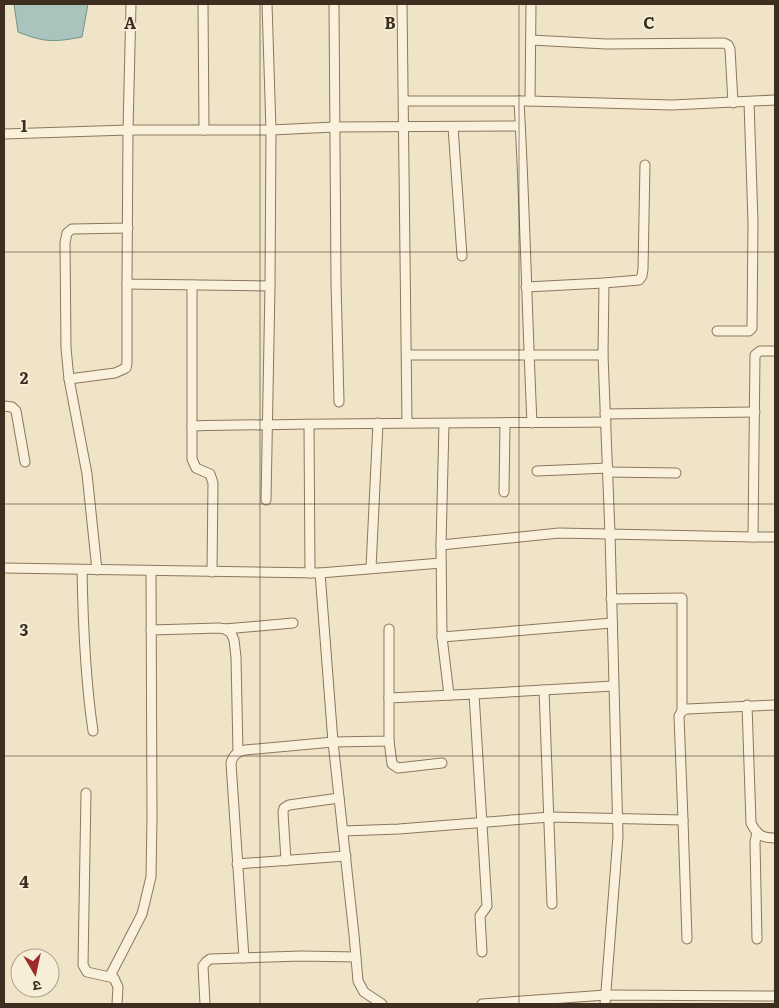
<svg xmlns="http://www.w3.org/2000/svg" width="779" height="1008" viewBox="0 0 779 1008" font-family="Literata,'Noto Sans Devanagari',serif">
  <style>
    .water { fill: #a9c4bc; stroke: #6f938a }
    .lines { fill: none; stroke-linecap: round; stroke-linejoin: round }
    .street-casing { stroke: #8d765c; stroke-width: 11 }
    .street { stroke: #faf1dc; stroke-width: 9 }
    .grid { fill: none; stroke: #3d2e20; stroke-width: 1; stroke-opacity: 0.55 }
    .grid-label { font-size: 16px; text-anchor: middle; font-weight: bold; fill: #3d2e20; stroke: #f7eed8; stroke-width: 4; stroke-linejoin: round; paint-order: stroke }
  </style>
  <rect width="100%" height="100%" fill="#f0e4c8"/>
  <path class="water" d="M14,4H88L82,37C54,42 46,43 18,32Z"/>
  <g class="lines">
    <g class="street-casing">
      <g id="street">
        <path d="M131,4L128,130L127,284L270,286"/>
        <path d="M203,4L204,130"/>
        <path d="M334,4L336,282L339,402"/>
        <path d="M402,4L407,422"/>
        <path d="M531,40L606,44L724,43L728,45L730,49L733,103"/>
        <path d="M404,101H530L672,105L775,100"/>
        <path d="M519,101C525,208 527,315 532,423"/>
        <path d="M530,101L531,4"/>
        <path d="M453,127L462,256"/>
        <path d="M4,134L128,130H271L334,127L520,126"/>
        <path d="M604,283L603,355L610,534L618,836L605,1004"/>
        <path d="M192,285V459L196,468L210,474L213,483L212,572"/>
        <path d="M526,287L604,283L639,280L642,276L643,269L645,165"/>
        <path d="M717,331H749L752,328L753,222L749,102"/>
        <path d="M775,351H760L755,355L753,537H775"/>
        <path d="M407,355H603"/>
        <path d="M69,379L115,373L126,368L127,363V284"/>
        <path d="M4,406L12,407L16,411L25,462"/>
        <path d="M605,414L755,412"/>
        <path d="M444,424L441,545L442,637L449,695"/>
        <path d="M309,425L310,573"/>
        <path d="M192,426C330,423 468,423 606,422"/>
        <path d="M537,471L608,468"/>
        <path d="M608,472L676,473"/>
        <path d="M504,492L505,423"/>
        <path d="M266,500L270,286L271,130L267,4"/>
        <path d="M441,545L559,533L753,537"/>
        <path d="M4,568L320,573L333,742L354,935L358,981L364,992L382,1004"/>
        <path d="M371,568L378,423"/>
        <path d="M82,570C83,625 85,678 93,731"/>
        <path d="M97,570L87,474L69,379L66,348L65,243L67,233L72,229L128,228"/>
        <path d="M320,573L441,563"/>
        <path d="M611,599L682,598V711"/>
        <path d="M225,629L293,623"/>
        <path d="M151,630L219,628L225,629L231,633L234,640L236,657L238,752"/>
        <path d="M442,637L612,623"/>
        <path d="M544,690L552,904"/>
        <path d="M474,694L613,686"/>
        <path d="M389,698V629"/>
        <path d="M747,705L751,823C757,835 762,838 775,838"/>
        <path d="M389,741L392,764L398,768L442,763"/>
        <path d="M86,793L83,965L87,972L114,978L118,987L117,1004"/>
        <path d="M683,820L687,939"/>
        <path d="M343,831L399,829L550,817L683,820L679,716L682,711L687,709L775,705"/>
        <path d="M757,832L755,842L757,939"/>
        <path d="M286,861L283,812L284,808L289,805L339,798"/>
        <path d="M237,864L346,856"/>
        <path d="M244,958L231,763C233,755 237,752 245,750L333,742L389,741V698L474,694L487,906L480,916L482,952"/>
        <path d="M110,976L142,914L151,877L152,818L151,572"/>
        <path d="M205,1004L203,966L206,962L210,959L302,956L356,957"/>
        <path d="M482,1004L606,995L775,996"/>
      </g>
    </g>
    <use href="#street" class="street"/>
  </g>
  <path class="grid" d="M260,4V1004M519,4V1004M4,252H775M4,504H775M4,756H775"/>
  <g class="grid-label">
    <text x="130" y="29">A</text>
    <text x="390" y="29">B</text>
    <text x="649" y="29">C</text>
    <text x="24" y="132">1</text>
    <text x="24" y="384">2</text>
    <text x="24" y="636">3</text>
    <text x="24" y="888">4</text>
  </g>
  <rect width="779" height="1008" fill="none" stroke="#3d2e20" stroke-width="10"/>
  <g transform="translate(35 973) rotate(171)"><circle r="24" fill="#f7eed8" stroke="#ada18e"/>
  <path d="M0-4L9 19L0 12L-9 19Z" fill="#9e2a2b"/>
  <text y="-8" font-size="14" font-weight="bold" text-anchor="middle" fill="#3d2e20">उ</text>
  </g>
</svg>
